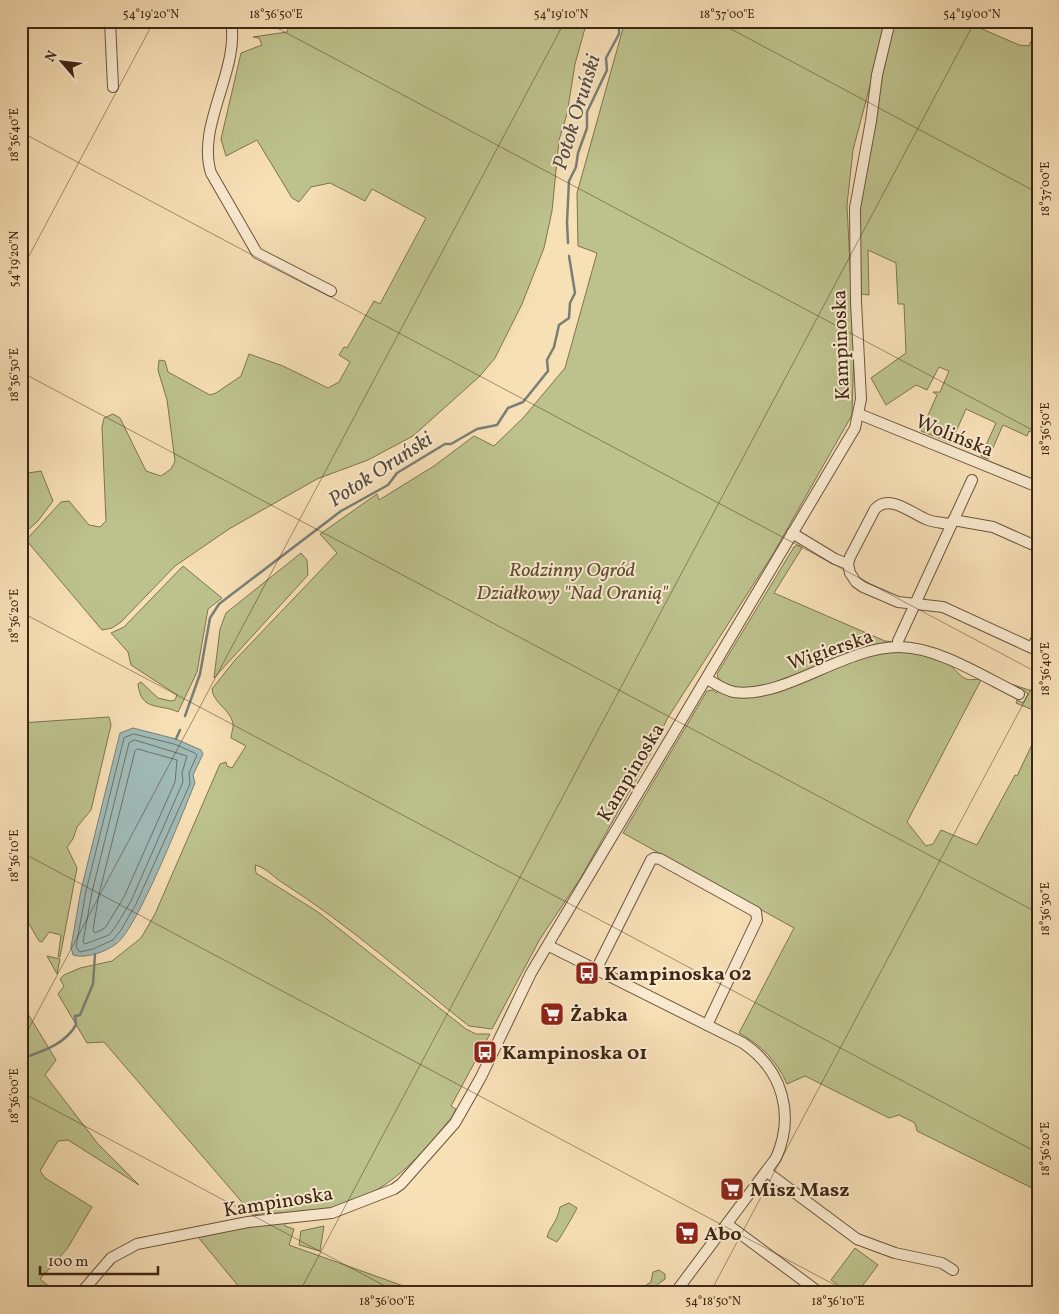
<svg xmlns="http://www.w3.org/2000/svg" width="1059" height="1314" viewBox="0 0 1059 1314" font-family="Vollkorn,serif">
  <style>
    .green { fill: #bdc28d; stroke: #7e7450 }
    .water { fill: #a0bab7; stroke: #797f76 }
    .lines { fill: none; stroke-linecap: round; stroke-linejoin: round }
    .shore { stroke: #6f7066; stroke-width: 1 }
    .stream { stroke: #797f76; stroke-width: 2.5 }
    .minor-casing { stroke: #6c543c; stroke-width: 12 }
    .minor { stroke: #faead0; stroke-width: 10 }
    .ticks { fill: none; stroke: #3e2614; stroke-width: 1; stroke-opacity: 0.45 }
    .labels { text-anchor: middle; stroke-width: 4; stroke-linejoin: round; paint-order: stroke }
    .street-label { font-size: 20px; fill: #3e2614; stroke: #faead0 }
    .park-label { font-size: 20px; font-style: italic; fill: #5e4d32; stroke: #faead0 }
    .poi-label { font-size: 20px; font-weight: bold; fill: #3e2614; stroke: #faead0; text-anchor: start }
    .water-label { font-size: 21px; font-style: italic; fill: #564b3d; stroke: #faead0 }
    .neatline { fill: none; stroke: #3e2614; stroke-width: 2 }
    .ticks-label { font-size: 12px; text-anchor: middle; fill: #3e2614 }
  </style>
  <rect width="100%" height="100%" fill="#f7dfb6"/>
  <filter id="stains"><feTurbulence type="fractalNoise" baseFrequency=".004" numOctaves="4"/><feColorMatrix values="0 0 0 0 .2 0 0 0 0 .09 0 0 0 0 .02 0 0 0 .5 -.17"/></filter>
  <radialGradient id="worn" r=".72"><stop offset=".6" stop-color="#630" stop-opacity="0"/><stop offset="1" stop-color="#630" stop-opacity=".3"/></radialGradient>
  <g class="green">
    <path d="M291,21H587L575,64L567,114L559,140L552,211L544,248L522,304L495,358L480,376L413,436L368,460L317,479L229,529L175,566L121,622L112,628L102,630L26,540L61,502L69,501L89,525L100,527L106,521L102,427L104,418L113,414L120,418L146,471L161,476L171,469L175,461L167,400L158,370L159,360L165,361L168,372L210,395L216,393L241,376L249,354L283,366L328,388L339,382L350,362L339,355L344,347L347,348L374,301L380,304L426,218L372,189L365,201L330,183L311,187L299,202L292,198L257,140L226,156L221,139L241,53L262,45L259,38L253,37L287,32Z"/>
    <path d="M625,21H887L853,150L847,205L854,347L852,415L773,554L667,719L650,755L580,879L540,939L492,1029L469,1026C408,978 349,925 283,883C273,877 267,868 255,865L256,873L318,912L466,1029L476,1034H490L451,1106L456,1109L452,1117C416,1161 390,1192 333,1208C307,1215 279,1211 253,1215L104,1042L87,1043L58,994L64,986L60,979L64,975L80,968L112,961L141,938L155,914L220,764L226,762L227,766L232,768L246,746L231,738C231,733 234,728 233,723C230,709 213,703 212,689L235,660L337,553L320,534L377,494L379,500L434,466L474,436L494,446L523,418L565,368L597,253L578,246L577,193Z"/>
    <path d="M894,21H964L1019,45L1029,46L1031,41L1038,40V435L1029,431L1027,436L1003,425L988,459L981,456L996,423L966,409L951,443L921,431L937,395L933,392H940L949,371L939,367L927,390L916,385L886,405L871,378L906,353L904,304H898L896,263L868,250L869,295L861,294L860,210L883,72Z"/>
    <path d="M41,471L53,501L38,521L28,530L21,522V474Z"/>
    <path d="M798,545L802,548L774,593L885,641L897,642C886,643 874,644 863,647C828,657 769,694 734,687C726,686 723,682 718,678L717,674L794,547Z"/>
    <path d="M301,553L307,560L308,575L214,678L220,629L226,613Z"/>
    <path d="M183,566L222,598L208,609L197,672L178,712C159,703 141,712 138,684L141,682L158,698L171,701L175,700L177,695L131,665L128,652L111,633L124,627Z"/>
    <path d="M899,641L934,648L1011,684L1038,693V712L1016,703L1017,700L1023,703L1028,694L1025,691Z"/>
    <path d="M902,650C918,653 934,656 948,664C955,668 959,676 966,679C971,681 975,678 981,680L907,822L926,846L933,844L941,830L977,845L1015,775L1017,776L1038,732V1191L917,1131L915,1123L899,1115L889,1118L805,1076L787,1084C777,1061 761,1045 739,1033L794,928L623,833L707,691L713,690L716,693L718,690L740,695L853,658Z"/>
    <path d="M109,717L111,725L91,810L77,827L73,839L67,847L77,868L60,957H58L61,935L49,932L42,942L39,941L21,910V723Z"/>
    <path d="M47,956L60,959L57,974Z"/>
    <path d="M21,1009H25L56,1060L45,1075L98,1144L139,1185L68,1140L58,1141L40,1171L45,1178L92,1207L67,1249L40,1279L57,1293H21Z"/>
    <path d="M569,1203L577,1208C576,1211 559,1240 557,1242L547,1237C550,1226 557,1223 560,1207Z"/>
    <path d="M285,1223V1226L294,1229L289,1245L423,1293H244L198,1237L245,1227Z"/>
    <path d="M324,1226L320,1251L299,1245L301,1231Z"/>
    <path d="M855,1248L878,1265L857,1293H848L831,1280Z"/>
    <path d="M659,1270L665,1274V1279L657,1285L655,1293H640L643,1287L651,1282L653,1272Z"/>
  </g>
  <path class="water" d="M133,728L176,739L201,750L203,754L193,775L195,783C182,814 138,928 116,944C105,952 86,959 73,955L71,947L81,890L120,733Z"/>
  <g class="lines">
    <g class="shore">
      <path d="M134,734L174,744L195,753L197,755L189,773L190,784L136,904L121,930L113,940L93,949L80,952L76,947L86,891L124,738Z"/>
      <path d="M135,740L187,756L182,773L183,782L131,901L116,926L109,935L85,944L83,942L92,892L129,743Z"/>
      <path d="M138,749L177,760L175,782L124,897L105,928L95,933L93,930L99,894L135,751Z"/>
    </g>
    <g class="stream">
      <path d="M568,243L567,222L569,181L576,167L578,153L587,128V112L607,70L606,58L619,34V21"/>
      <path d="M185,716L200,674L210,618L219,604L341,511L388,485L397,473L445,444H451L477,429L497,425L508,408L523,402L548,371L547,360L554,347L559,325L569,318L570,303L575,293L569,256"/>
      <path d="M176,739L180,730"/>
      <path d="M1038,923L1032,931L1038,955"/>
      <path d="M21,1059C43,1051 64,1045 76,1025L75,1016L80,1015L93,984L95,954"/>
    </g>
    <g class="minor-casing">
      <g id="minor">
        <path d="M110,21L113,87"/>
        <path d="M231,21C240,70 196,125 211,173L257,253L331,291"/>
        <path d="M21,390L22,404"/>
        <path d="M859,414L1038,487"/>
        <path d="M953,520L993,527L1038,547"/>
        <path d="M951,525C943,522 936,523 928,520C912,514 890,493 875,509L850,557L848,564L850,573L856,582L863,587L898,602L943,607L1032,648L1038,636"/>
        <path d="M792,533L835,559L848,564"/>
        <path d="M898,641L972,480"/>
        <path d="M707,679C716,684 724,690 734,692C785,699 843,647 899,647C938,647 984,677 1019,694"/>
        <path d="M549,946L743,1043C783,1070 795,1115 776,1158L675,1293"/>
        <path d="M596,970L651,860L654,858L660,859L756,912L757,920L707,1025"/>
        <path d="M767,1172L857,1239L895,1253L942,1263L953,1270"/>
        <path d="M727,1224L820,1293"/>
        <path d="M81,1293L111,1258L137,1244L248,1222L332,1213L394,1189L401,1184L455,1123L481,1077L531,973L855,428L861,399L856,302L855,208L871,121L877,75L890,21"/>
      </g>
    </g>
    <use href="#minor" class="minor"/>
  </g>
  <path class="ticks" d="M264,21L1038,433M716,21L1038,193M21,132L1038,673M21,271L154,21M21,372L1038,913M21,612L1038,1153M21,852L850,1293M21,1043L565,21M21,1092L398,1293M299,1293L975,21M710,1293L1038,676"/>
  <defs>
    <g id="bus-square" transform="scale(1.25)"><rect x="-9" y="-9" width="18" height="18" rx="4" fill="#8f2418" stroke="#faead0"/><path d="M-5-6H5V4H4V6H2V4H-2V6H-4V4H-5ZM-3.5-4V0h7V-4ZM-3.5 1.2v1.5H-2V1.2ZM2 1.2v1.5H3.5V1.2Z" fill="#fff"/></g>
    <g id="supermarket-square" transform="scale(1.25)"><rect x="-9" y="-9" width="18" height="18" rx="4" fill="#8f2418" stroke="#faead0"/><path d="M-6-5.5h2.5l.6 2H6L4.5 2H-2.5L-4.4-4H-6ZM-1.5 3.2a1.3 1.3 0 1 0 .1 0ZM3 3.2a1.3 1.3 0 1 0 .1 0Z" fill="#fff"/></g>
  </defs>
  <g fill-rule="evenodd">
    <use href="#bus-square" x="587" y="973"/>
    <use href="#supermarket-square" x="552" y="1014"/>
    <use href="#bus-square" x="485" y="1052"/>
    <use href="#supermarket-square" x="732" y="1189"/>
    <use href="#supermarket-square" x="687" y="1233"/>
  </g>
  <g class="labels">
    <g class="street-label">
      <text transform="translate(840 345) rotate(-92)" y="7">Kampinoska</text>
      <text transform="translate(955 435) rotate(22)" y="7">Wolińska</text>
      <text transform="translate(830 649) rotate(-19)" y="7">Wigierska</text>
      <text transform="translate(630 772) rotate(-59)" y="7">Kampinoska</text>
      <text transform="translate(278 1201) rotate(-9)" y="7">Kampinoska</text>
    </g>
    <g class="park-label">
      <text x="572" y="576">Rodzinny Ogród<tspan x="572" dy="23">Działkowy "Nad Oranią"</tspan></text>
    </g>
    <g class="poi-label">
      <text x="604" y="980">Kampinoska 02</text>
      <text x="570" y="1021">Żabka</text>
      <text x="502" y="1059">Kampinoska 01</text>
      <text x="750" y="1196">Misz Masz</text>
      <text x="704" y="1240">Abo</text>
    </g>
    <g class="water-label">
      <text transform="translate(576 112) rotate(-73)" y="7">Potok Oruński</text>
      <text transform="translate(380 469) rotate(-33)" y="7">Potok Oruński</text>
    </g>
  </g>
  <rect width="1059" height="1314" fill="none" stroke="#f7dfb6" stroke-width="55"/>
  <g transform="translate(62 62) rotate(298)" stroke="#faead0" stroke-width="4" paint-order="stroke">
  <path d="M0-4L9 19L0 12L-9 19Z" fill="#3e2614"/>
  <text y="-8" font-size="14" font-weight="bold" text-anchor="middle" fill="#3e2614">N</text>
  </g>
  <path d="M40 1266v8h118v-8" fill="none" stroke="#3e2614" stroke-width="2.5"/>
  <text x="48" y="1266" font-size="15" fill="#3e2614" stroke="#faead0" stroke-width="4" paint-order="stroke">100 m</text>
  <rect x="28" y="28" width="1004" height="1258" class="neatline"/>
  <g class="ticks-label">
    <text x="151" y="18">54°19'20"N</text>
    <text x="276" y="18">18°36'50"E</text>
    <text x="561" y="18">54°19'10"N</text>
    <text x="727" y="18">18°37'00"E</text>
    <text x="972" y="18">54°19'00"N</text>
    <text transform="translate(14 135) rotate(-90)" y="4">18°36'40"E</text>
    <text transform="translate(1045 189) rotate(-90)" y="4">18°37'00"E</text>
    <text transform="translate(14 259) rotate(-90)" y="4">54°19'20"N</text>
    <text transform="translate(14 375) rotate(-90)" y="4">18°36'30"E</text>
    <text transform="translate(1045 429) rotate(-90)" y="4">18°36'50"E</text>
    <text transform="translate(14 616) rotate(-90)" y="4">18°36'20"E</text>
    <text transform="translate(1045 669) rotate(-90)" y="4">18°36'40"E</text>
    <text transform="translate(14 856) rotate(-90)" y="4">18°36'10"E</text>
    <text transform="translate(1045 909) rotate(-90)" y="4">18°36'30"E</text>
    <text transform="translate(14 1096) rotate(-90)" y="4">18°36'00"E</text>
    <text transform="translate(1045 1149) rotate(-90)" y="4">18°36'20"E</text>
    <text x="387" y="1305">18°36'00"E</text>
    <text x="713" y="1305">54°18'50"N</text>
    <text x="838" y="1305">18°36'10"E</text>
  </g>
  <rect width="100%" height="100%" filter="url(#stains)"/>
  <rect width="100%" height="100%" fill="url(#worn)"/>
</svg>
